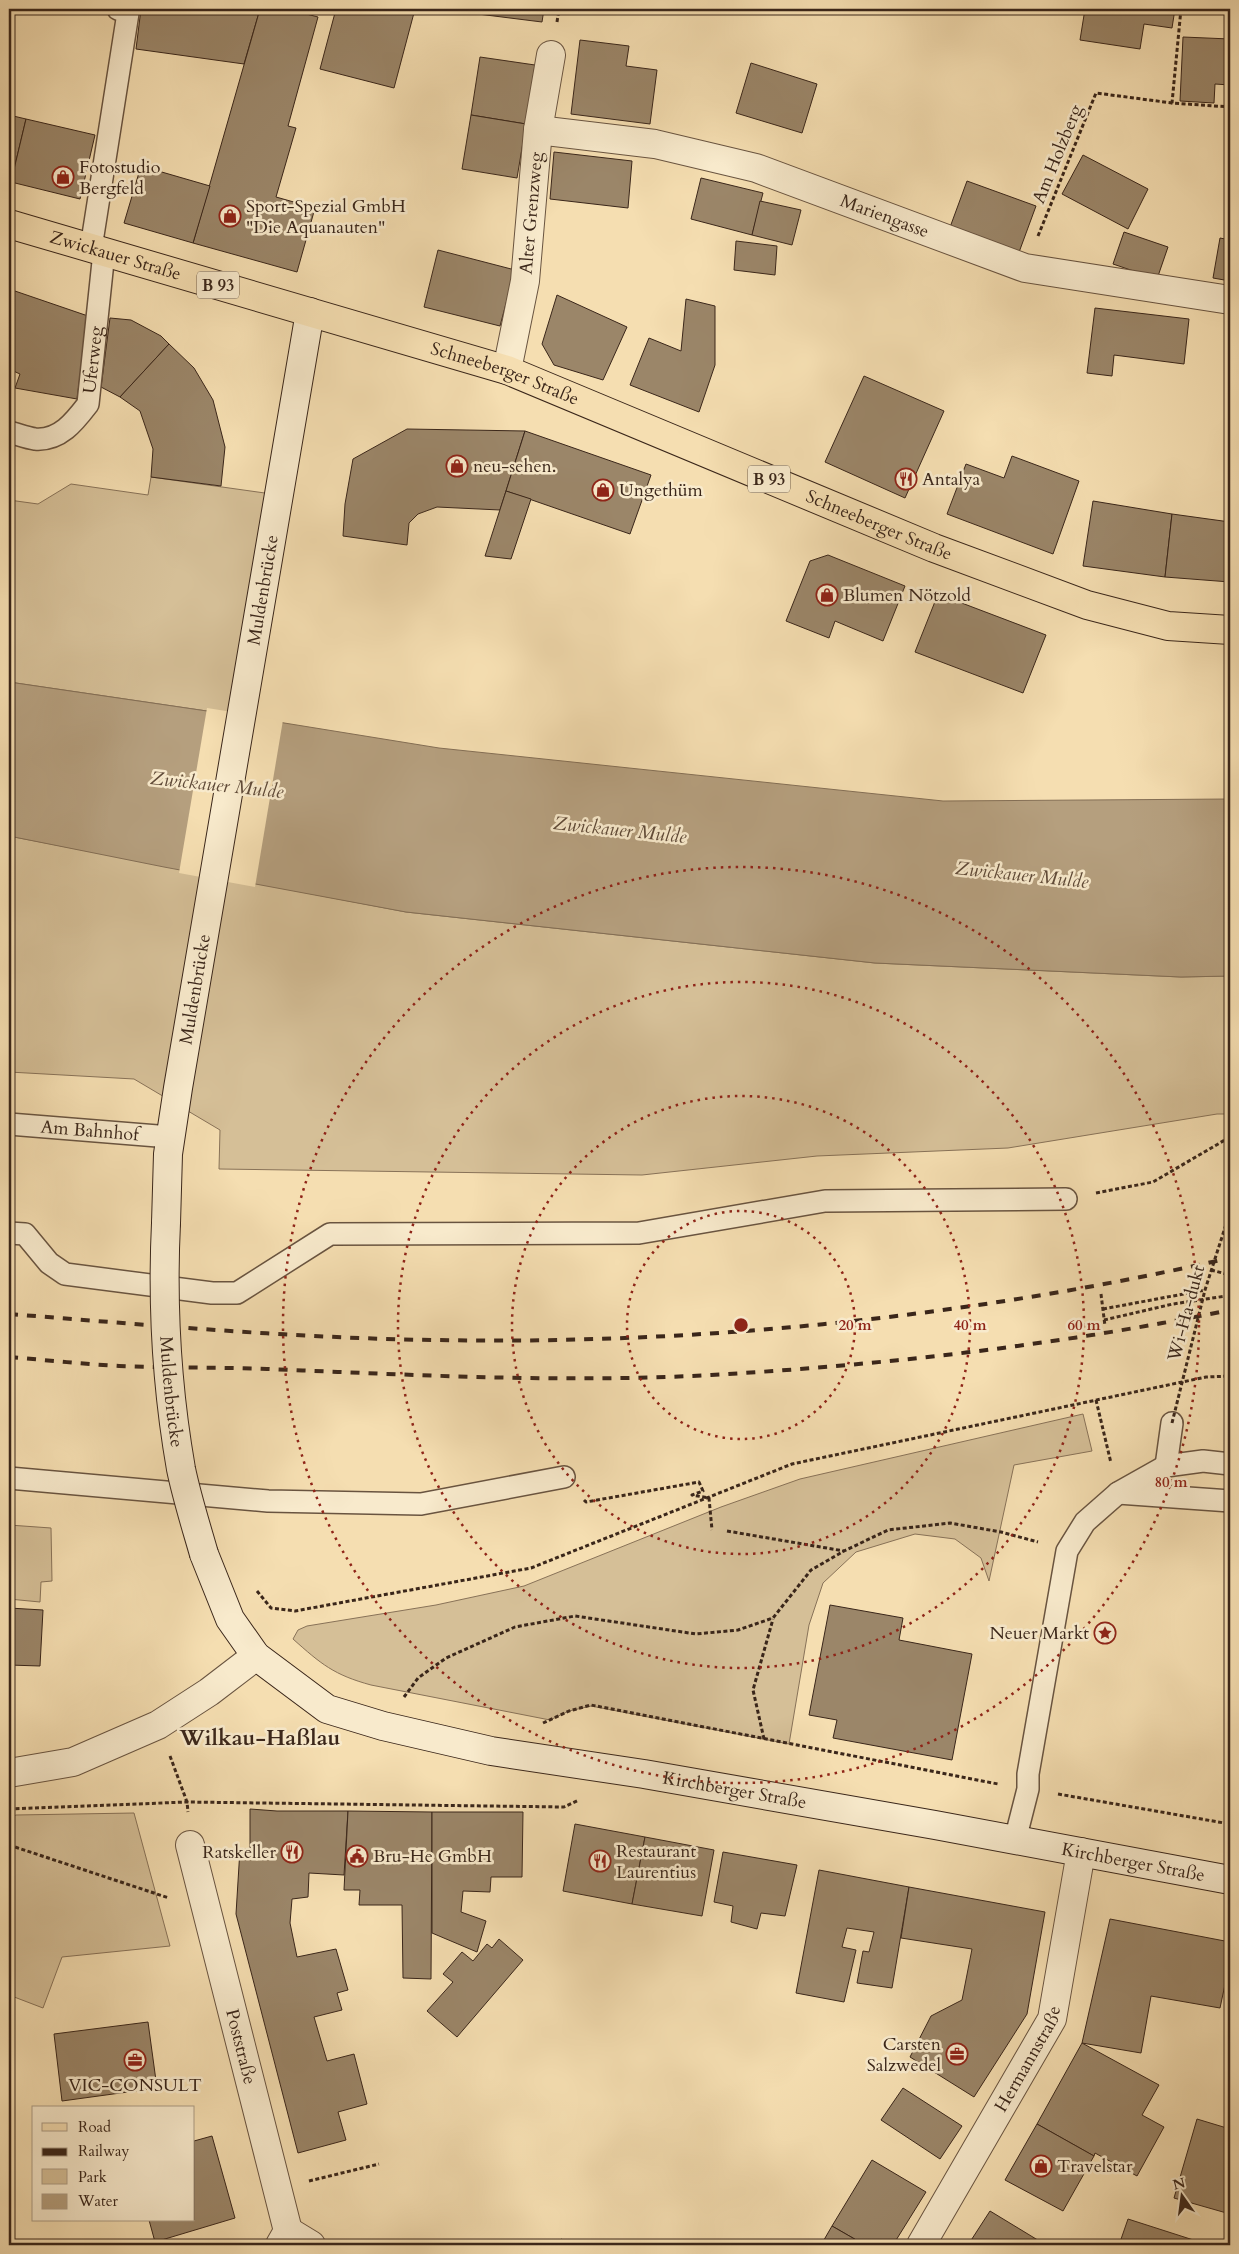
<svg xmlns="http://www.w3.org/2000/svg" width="1239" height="2254" viewBox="0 0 1239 2254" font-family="Cardo,serif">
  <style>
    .green { fill: #d5bf97; stroke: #887258 }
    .water { fill: #b59f7e; stroke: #846f56 }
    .pier { fill: #f5deb1 }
    .building { fill: #9b8669; stroke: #3a261a }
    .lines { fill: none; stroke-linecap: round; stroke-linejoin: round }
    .service-casing { stroke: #695440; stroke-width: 24 }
    .minor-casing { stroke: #695440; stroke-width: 30 }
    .tertiary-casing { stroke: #695440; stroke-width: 30 }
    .secondary-casing { stroke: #3a261a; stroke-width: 30 }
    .primary-casing { stroke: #3a261a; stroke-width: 30 }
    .path { stroke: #3a261a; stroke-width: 3; stroke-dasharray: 4 2.5; stroke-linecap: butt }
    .service { stroke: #f8eacc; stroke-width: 21 }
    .minor { stroke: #f8eacc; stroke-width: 28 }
    .tertiary { stroke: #f8eacc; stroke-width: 28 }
    .secondary { stroke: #f8eacc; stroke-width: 28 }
    .primary { stroke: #f5deb1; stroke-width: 28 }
    .rail { stroke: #3a261a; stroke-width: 4; stroke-dasharray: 9 9; stroke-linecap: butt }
    .secondary-bridge-casing { stroke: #3a261a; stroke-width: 30; stroke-linecap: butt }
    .path-bridge { stroke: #3a261a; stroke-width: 3; stroke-dasharray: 4 2.5; stroke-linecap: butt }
    .secondary-bridge { stroke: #f8eacc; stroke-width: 28 }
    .ring { fill: none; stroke: #8f2418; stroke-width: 2.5; stroke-dasharray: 2.5 5 }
    .labels { text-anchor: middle; stroke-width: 5; stroke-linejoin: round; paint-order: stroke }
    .shield { fill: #f8eacc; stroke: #73614f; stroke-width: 1 }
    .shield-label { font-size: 16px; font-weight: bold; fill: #3a261a }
    .street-label { font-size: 18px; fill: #3a261a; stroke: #f8eacc }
    .poi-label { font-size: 18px; fill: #3a261a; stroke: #f8eacc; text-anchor: start }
    .water-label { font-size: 19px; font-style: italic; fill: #5f4a38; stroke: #f8eacc }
    .district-label { font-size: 22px; font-weight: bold; fill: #3a261a; stroke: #f8eacc }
    .centre { fill: #8f2418; stroke: #f8eacc; stroke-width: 2.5 }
    .ring-label { font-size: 15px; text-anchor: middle; font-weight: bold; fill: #8f2418; stroke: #f8eacc; stroke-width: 5; stroke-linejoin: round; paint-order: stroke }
  </style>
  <rect width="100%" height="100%" fill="#f5deb1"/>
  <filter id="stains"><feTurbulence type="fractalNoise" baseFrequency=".004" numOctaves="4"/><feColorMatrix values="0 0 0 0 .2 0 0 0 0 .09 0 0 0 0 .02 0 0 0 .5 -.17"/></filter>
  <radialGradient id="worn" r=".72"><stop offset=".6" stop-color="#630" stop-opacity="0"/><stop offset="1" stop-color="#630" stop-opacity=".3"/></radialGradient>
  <g class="green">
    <path d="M151,477L279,495L241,716L9,682V500L38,504L71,484L148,495Z"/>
    <path d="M9,836L406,912L875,963L1181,977L1230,976V1114H1217L1008,1148L817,1156L642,1175L219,1169L220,1130L134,1079L9,1072Z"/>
    <path d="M1083,1414L1092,1451L1014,1465L989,1581L981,1558L955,1539L915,1534L856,1552L823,1583L809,1625L789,1744L591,1706L569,1711L550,1720L371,1685C334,1675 321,1664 293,1639L298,1630L307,1626L436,1605L524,1586L721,1507L800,1479Z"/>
    <path d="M9,1525L51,1528L52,1581L41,1582L40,1602L9,1599Z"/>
    <path d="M134,1813L170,1946L62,1957L43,2008L9,1995V1818L16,1815Z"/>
  </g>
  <path class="water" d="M9,682L241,716L439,748L943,801L1230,799V976L1181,977L875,963L406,912L164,867L9,836Z"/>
  <path class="pier" d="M207,708L283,720L255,887L179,873Z"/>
  <g class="building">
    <path d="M141,9H260L244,64L136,49Z"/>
    <path d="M260,9H287L318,17L288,126L296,128L276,197L315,208L297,272L193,243Z"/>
    <path d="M336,9H415L394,88L320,69Z"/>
    <path d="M463,9H544L542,22L462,12Z"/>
    <path d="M1085,9H1175L1172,28L1144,24L1140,49L1080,40Z"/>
    <path d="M1183,37L1230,39V85L1215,84L1214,103L1180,101Z"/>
    <path d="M580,40L629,46L626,66L657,70L650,124L571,114Z"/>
    <path d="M480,57L535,65L526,124L471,115Z"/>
    <path d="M751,63L817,84L802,133L736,113Z"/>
    <path d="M9,115L26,119L11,182H9Z"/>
    <path d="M471,115L526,124L517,178L462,169Z"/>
    <path d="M26,119L95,135L80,199L11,182Z"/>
    <path d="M554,152L632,161L628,208L550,199Z"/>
    <path d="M1083,155L1148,189L1128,229L1062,194Z"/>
    <path d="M141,166L210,186L193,243L124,223Z"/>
    <path d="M701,178L763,193L752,235L691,219Z"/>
    <path d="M967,181L1036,206L1018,255L949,230Z"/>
    <path d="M760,201L801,210L792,245L752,235Z"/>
    <path d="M1124,232L1168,247L1157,279L1113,264Z"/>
    <path d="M1220,238L1230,240V281L1213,278Z"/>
    <path d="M736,241L777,246L775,275L734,270Z"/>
    <path d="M438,250L515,270L500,326L424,307Z"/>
    <path d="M12,290L88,316L77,399L15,388L20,374L9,369V300Z"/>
    <path d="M557,295L627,327L603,380L554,365L542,344Z"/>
    <path d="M686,299L715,306V365L699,412L630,385L649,338L681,351Z"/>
    <path d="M1095,308L1189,319L1184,364L1114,355L1112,376L1087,373Z"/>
    <path d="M110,318L131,320L161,336L169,344L120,397L101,387Z"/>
    <path d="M169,344L194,368L213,400L225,447L221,486L151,477L153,449L140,411L120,397Z"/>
    <path d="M864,376L944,411L905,498L825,462Z"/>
    <path d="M407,429L525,431L500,510L437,507L418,514L409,523L407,545L343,536L345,504L353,459Z"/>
    <path d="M525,431L651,475L630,534L506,491Z"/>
    <path d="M1012,456L1079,481L1053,554L947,514L966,464L1004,478Z"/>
    <path d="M506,491L531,499L511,559L485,556Z"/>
    <path d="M1093,501L1172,514L1165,577L1083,566Z"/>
    <path d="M1172,514L1230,522V582L1165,577Z"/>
    <path d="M828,555L905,586L883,641L835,621L829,638L786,621L810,561Z"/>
    <path d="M938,594L1046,635L1023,693L915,652Z"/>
    <path d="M830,1605L903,1618L899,1640L972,1654L952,1760L833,1738L837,1720L809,1715Z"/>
    <path d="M9,1608L43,1610L40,1666L9,1665Z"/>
    <path d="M250,1809L277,1811H348L344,1875L309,1873L308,1897L292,1899L290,1923L297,1957L336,1949L348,1990L337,1993L342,2010L314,2017L327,2061L354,2054L367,2104L338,2112L346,2140L298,2153L236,1914L240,1849H250Z"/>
    <path d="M348,1811L432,1812L431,1979L403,1978L402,1905H359L360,1890H344Z"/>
    <path d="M432,1812H523L522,1877H491L490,1892L463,1891L461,1912L486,1921L477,1952L432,1933Z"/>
    <path d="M575,1824L645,1837L632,1904L563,1891Z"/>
    <path d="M645,1837L714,1850L702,1916L632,1904Z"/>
    <path d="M723,1852L797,1865L785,1916L761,1913L757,1929L731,1922L733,1906L714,1902Z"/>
    <path d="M819,1870L909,1887L892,1988L857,1983L863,1951L869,1952L874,1932L847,1928L842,1947L856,1950L844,2002L796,1993Z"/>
    <path d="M909,1887L1045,1912L1027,2014L974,2097L910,2057L931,2016L962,2000L972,1949L901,1938Z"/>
    <path d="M1110,1919L1230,1942V1961L1220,2008L1151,1996L1141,2053L1082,2043Z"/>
    <path d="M499,1939L523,1960L457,2037L427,2011L453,1982L443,1974L462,1952L473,1961L487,1944L492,1948Z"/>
    <path d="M148,2022L157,2088L62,2101L54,2034Z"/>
    <path d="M1082,2043L1159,2085L1142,2115L1164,2127L1137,2176L1095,2153L1094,2156L1037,2124Z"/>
    <path d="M903,2088L962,2126L940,2159L881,2120Z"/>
    <path d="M1197,2119L1230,2129V2214L1174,2198Z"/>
    <path d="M1037,2124L1094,2156L1063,2211L1005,2180Z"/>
    <path d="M212,2136L235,2218L155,2242L149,2220H194V2141Z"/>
    <path d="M872,2160L926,2192L893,2245H865L832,2226Z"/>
    <path d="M990,2211L1041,2242L1039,2245H968Z"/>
    <path d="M1128,2219L1209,2245H1119Z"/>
    <path d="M832,2226L865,2245H821Z"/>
    <path d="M561,2239L572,2245H557Z"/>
  </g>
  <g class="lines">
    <g class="service-casing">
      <g id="service">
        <path d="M91,248L128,13L118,9"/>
        <path id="s1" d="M9,432C17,434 27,438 35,439C60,441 75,421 88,404L104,252"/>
        <path id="s2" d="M9,1124L170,1137"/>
        <path d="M9,1233L25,1234L49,1263L65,1274L212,1293H237L330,1234L639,1233L825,1201L1066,1199"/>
        <path d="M1166,1466L1172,1423"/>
        <path d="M9,1478L268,1501L421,1504L564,1477"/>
        <path d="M1118,1493L1230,1501"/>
        <path d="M1015,1840L1028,1789V1774L1067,1551L1085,1522L1118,1493L1166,1466L1203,1461L1230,1464"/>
      </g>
    </g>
    <g class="minor-casing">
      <g id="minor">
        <path id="s3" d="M538,130L655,144L756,168L1025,268L1230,300"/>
        <path id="s4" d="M507,370L525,281L538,130L551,55"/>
        <path id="s5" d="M190,1845L288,2231L280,2245"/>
        <path d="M288,2231L311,2245"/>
        <path id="s6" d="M921,2245L1052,2019L1081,1852"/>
      </g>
    </g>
    <g class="tertiary-casing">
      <path id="tertiary" d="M9,1773L73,1762L158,1725L209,1692L256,1656"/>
    </g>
    <g class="secondary-casing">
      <g id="secondary">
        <path id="s7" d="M166,1223L168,1154L178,1088L310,312"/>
        <path id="s8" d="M204,1554L230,1619L256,1656L327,1709L383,1726L491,1751L644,1774L935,1825L1230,1880"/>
      </g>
    </g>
    <g class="primary-casing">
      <g id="primary">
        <path id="s9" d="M9,224L507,370L934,548L1087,605L1168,626L1230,630"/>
      </g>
    </g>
    <g class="path">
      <path d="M1181,9L1172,103L1230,107"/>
      <path d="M557,22L559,9"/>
      <path d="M1038,236L1096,93L1172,103"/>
      <path d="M1096,1193L1153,1182L1230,1137"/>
      <path d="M1211,1270L1230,1275"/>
      <path d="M1101,1294L1105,1326"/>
      <path d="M1103,1309L1205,1290"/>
      <path d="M1104,1320L1173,1304L1226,1296L1230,1293"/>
      <path d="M1096,1400L1111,1463"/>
      <path d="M584,1500L586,1502L699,1482L703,1491L692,1495L709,1498L712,1530"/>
      <path d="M727,1531L844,1551"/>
      <path d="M257,1591L271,1608L295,1611L531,1568L792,1464L1206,1377L1230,1376"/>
      <path d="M404,1697L418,1678L446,1658L515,1627L575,1616L696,1634L738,1630L773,1618L811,1570L844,1551L888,1530L950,1523L1001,1532L1038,1542"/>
      <path d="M543,1723L569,1711L591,1705L998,1784"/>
      <path d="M764,1739L753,1690L773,1619"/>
      <path d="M170,1756L187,1802L188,1812"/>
      <path d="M1058,1794L1230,1824"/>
      <path d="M9,1809L187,1802L564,1807L579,1800"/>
      <path d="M9,1845L169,1898"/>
      <path d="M309,2181L379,2164"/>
    </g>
    <use href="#service" class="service"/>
    <use href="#minor" class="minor"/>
    <use href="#tertiary" class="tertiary"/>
    <use href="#secondary" class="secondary"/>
    <use href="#primary" class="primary"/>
    <g class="rail">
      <path d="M9,1314C150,1325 292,1338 434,1340C701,1345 970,1317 1230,1258"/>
      <path d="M9,1357C46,1360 82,1364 119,1366C169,1368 218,1367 267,1369C415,1375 563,1383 711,1375C885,1365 1059,1345 1230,1310"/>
    </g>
    <g class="secondary-bridge-casing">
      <g id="secondary-bridge">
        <path id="s10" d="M166,1223C162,1305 167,1389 181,1469C187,1498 196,1526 204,1554"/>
      </g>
    </g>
    <path class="path-bridge" d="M1172,1423L1205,1290L1230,1212"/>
    <use href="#secondary-bridge" class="secondary-bridge"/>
  </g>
  <g class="ring">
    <circle cx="741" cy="1325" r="114"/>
    <circle cx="741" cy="1325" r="229"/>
    <circle cx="741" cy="1325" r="343"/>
    <circle cx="741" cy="1325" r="458"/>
  </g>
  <defs>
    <g id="shop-ring" transform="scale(1.125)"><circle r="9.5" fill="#f8eacc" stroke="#8f2418" stroke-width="1.5"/><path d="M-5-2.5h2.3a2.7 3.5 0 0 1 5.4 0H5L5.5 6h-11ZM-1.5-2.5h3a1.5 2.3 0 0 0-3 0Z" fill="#8f2418"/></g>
    <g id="restaurant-ring" transform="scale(1.125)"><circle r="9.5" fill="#f8eacc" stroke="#8f2418" stroke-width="1.5"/><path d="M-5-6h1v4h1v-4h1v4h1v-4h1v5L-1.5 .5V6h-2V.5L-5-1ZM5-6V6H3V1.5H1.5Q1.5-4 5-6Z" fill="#8f2418"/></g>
    <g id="sight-ring" transform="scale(1.125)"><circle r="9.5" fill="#f8eacc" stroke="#8f2418" stroke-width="1.5"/><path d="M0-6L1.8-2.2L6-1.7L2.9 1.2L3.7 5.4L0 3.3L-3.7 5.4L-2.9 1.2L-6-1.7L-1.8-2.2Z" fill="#8f2418"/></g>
    <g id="civic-ring" transform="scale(1.125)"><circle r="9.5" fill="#f8eacc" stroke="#8f2418" stroke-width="1.5"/><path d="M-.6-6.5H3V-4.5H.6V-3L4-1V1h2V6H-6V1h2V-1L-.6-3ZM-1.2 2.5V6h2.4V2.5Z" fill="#8f2418"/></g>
    <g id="office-ring" transform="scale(1.125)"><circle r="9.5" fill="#f8eacc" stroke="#8f2418" stroke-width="1.5"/><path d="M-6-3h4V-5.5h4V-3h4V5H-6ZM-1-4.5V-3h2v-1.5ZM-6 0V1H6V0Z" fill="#8f2418"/></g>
  </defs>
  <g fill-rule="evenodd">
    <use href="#shop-ring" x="63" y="177"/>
    <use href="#shop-ring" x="230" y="216"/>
    <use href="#shop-ring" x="457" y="466"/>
    <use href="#restaurant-ring" x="906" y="479"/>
    <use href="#shop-ring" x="603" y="490"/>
    <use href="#shop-ring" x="827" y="595"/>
    <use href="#sight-ring" x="1105" y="1633"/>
    <use href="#restaurant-ring" x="292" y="1852"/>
    <use href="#civic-ring" x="357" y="1856"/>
    <use href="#restaurant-ring" x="600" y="1861"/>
    <use href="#office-ring" x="957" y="2054"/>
    <use href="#office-ring" x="135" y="2060"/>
    <use href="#shop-ring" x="1041" y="2166"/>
  </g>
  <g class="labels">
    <g class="shield">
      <rect x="197" y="271.5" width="42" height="27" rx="4"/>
      <rect x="748" y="465.5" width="42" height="27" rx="4"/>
    </g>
    <g class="shield-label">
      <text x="218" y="291">B 93</text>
      <text x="769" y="485">B 93</text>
    </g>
    <g class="street-label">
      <text transform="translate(1057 154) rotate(-68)" y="6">Am Holzberg</text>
      <text dy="6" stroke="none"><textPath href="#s4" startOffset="159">Alter Grenzweg</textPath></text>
      <text dy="6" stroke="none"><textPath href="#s3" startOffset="359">Mariengasse</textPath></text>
      <text dy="6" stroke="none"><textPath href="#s9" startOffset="111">Zwickauer Straße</textPath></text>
      <text dy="6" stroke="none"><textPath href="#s1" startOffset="138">Uferweg</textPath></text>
      <text dy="6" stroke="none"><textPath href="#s9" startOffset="518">Schneeberger Straße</textPath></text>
      <text dy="6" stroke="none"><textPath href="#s9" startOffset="922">Schneeberger Straße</textPath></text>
      <text dy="6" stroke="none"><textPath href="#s7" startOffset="641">Muldenbrücke</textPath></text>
      <text dy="6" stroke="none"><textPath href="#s7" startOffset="236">Muldenbrücke</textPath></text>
      <text dy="6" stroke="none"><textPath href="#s2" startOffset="81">Am Bahnhof</textPath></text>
      <text transform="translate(1186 1313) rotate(-75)" y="6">Wi-Ha-dukt</text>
      <text dy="6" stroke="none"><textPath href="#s10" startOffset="169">Muldenbrücke</textPath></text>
      <text dy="6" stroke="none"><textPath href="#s8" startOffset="620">Kirchberger Straße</textPath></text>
      <text dy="6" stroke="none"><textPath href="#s8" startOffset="1025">Kirchberger Straße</textPath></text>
      <text dy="6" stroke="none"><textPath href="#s5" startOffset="208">Poststraße</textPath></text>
      <text dy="6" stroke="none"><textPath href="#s6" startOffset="215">Hermannstraße</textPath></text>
    </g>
    <g class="poi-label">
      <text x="79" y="173">Fotostudio<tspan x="79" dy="21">Bergfeld</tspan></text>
      <text x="246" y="212">Sport-Spezial GmbH<tspan x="246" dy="21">"Die Aquanauten"</tspan></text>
      <text x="473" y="472">neu-sehen.</text>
      <text x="922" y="485">Antalya</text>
      <text x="619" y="496">Ungethüm</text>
      <text x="843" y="601">Blumen Nötzold</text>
      <text x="1089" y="1639" text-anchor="end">Neuer Markt</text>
      <text x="616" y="1857">Restaurant<tspan x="616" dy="21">Laurentius</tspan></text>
      <text x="276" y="1858" text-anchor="end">Ratskeller</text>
      <text x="373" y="1862">Bru-He GmbH</text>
      <text x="941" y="2050" text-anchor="end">Carsten<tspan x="941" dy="21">Salzwedel</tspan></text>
      <text x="135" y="2091" text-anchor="middle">VIC-CONSULT</text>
      <text x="1057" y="2172">Travelstar</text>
    </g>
    <g class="water-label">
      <text transform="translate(217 784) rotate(6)" y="7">Zwickauer Mulde</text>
      <text transform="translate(620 829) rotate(6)" y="7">Zwickauer Mulde</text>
      <text transform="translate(1022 874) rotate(6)" y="7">Zwickauer Mulde</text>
    </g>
    <g class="district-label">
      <text x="260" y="1745">Wilkau-Haßlau</text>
    </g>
  </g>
  <circle cx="741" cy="1325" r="8" class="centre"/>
  <g class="ring-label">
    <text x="855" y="1330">20 m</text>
    <text x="970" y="1330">40 m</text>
    <text x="1084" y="1330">60 m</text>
    <text x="1171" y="1487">80 m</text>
  </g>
  <rect width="1239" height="2254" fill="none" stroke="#f5deb1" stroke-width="30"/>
  <rect x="10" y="10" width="1219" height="2234" fill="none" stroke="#3a261a" stroke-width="2.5"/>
  <rect x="15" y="15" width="1209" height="2224" fill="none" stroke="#3a261a"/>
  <rect x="32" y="2106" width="162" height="115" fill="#f8eacc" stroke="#ac9c85"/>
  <rect x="42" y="2123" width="25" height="8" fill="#f5deb1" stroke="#ac9c85"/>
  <text x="78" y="2132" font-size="15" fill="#3a261a">Road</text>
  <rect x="42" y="2148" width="25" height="8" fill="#3a261a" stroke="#ac9c85"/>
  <text x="78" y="2156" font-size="15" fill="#3a261a">Railway</text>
  <rect x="42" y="2169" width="25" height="15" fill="#d5bf97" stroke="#ac9c85"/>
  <text x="78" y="2182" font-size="15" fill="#3a261a">Park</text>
  <rect x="42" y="2194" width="25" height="15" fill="#b59f7e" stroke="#ac9c85"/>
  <text x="78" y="2206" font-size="15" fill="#3a261a">Water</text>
  <g transform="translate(1182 2196) rotate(346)" stroke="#f8eacc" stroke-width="4" paint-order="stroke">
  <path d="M0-4L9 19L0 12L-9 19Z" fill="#3a261a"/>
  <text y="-8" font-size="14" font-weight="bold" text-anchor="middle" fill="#3a261a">N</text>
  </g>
  <rect width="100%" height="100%" filter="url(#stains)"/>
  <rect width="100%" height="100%" fill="url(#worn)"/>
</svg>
